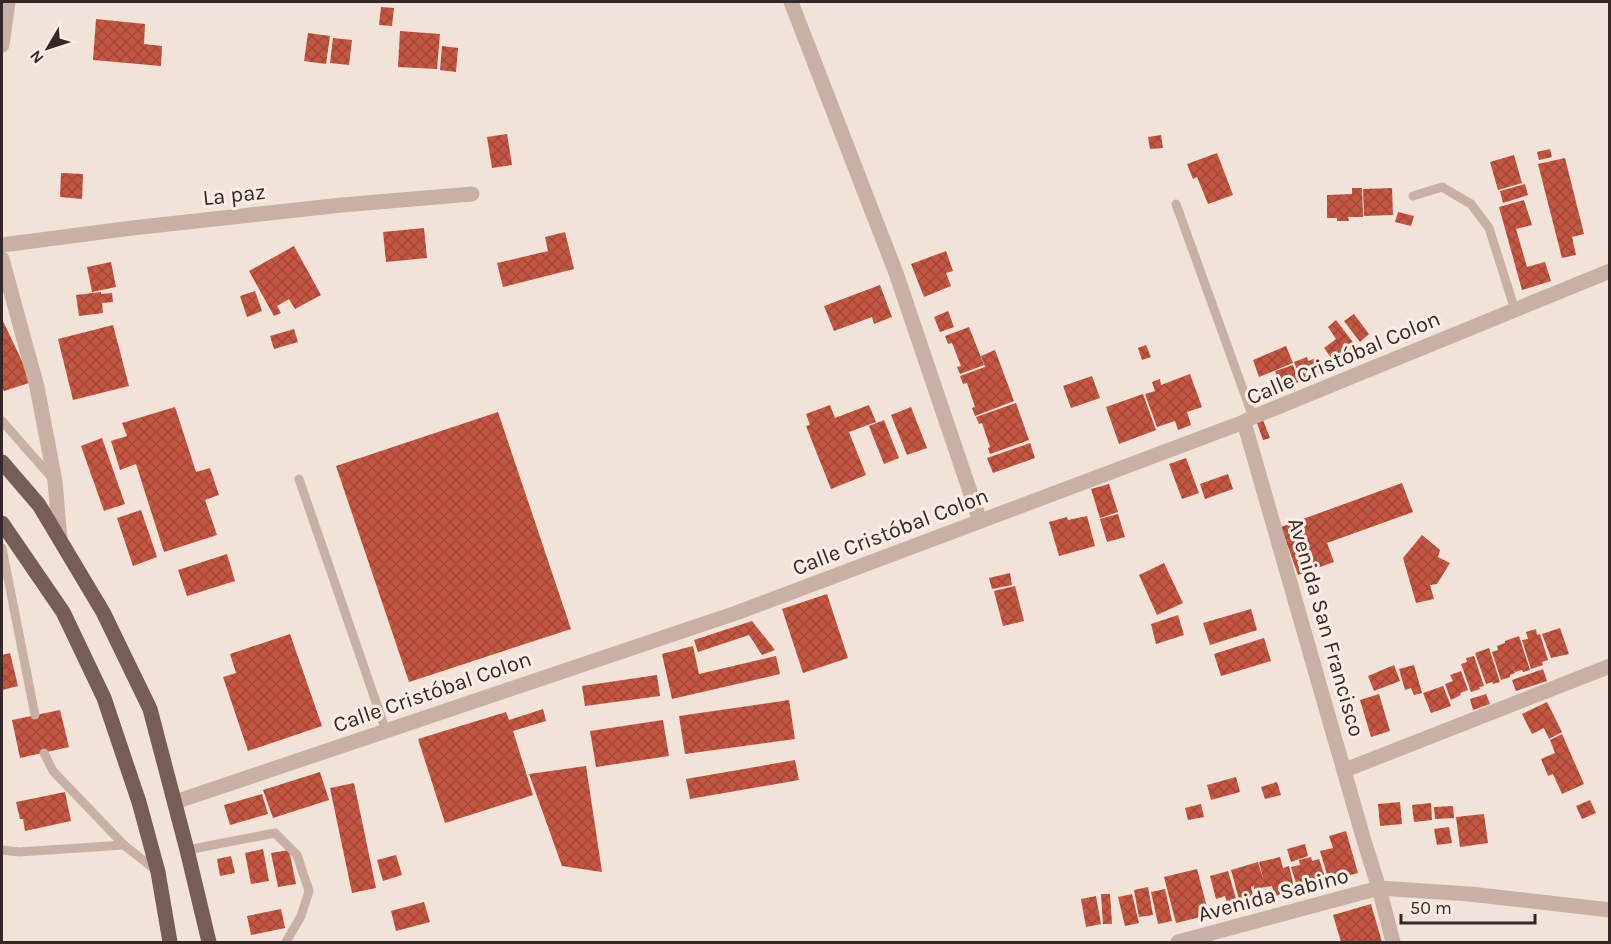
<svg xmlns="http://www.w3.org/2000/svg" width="1611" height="944" viewBox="0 0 1611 944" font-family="Karla,sans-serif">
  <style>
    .building { fill: url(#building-cross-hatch) }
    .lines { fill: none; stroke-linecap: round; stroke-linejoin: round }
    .service { stroke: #c8b1a4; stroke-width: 9 }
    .minor { stroke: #c8b1a4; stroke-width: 15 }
    .primary { stroke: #765e57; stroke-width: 15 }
    .labels { text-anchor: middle; stroke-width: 6; stroke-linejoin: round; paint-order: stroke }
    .street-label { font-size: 22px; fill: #342926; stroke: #f9ede4 }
  </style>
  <defs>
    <pattern id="building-cross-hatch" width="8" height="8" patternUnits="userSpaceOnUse" patternTransform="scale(1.5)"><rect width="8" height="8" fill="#c45642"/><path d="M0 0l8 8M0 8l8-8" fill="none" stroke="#a04737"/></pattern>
  </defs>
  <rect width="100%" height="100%" fill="#f1e3d8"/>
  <g class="building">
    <path d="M381,7L394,8L392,26L379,25Z"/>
    <path d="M96,19L145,24L144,44L162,46L161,66L93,60Z"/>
    <path d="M400,31L440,34L437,69L398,67Z"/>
    <path d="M308,33L330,36L326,64L304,61Z"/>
    <path d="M333,38L352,40L349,65L330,63Z"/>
    <path d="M442,46L458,48L456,72L440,70Z"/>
    <path d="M507,134L512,165L492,168L487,137Z"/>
    <path d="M1161,135L1163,148L1150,149L1148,137Z"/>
    <path d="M1550,149L1552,157L1539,160L1537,152Z"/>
    <path d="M1217,153L1233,195L1208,204L1197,177L1193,179L1187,164Z"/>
    <path d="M1514,155L1522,183L1498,190L1490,162Z"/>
    <path d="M1565,158L1584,234L1572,237L1576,255L1562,258L1538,164Z"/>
    <path d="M61,173L83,174L82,199L60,197Z"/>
    <path d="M1525,184L1528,195L1503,203L1500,191Z"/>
    <path d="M1352,188H1362L1363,217H1348L1349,221H1337V218H1327V195L1352,194Z"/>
    <path d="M1392,188L1393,215L1364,216L1363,189Z"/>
    <path d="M1524,200L1532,225L1516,229L1527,267L1545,262L1551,281L1522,290L1499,207Z"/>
    <path d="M1398,212L1414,216L1411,226L1395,222Z"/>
    <path d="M424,228L427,258L386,262L383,232Z"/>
    <path d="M565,232L574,269L503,287L497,263L548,251L545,237Z"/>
    <path d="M294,246L321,295L295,309L289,299L277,306L281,313L274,316L249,271Z"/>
    <path d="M946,251L953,271L946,273L951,286L924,297L911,264Z"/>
    <path d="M111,262L116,287L92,292L87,267Z"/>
    <path d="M880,285L892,317L874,324L872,317L834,331L824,306Z"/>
    <path d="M255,291L262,311L247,317L240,296Z"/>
    <path d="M101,292V294L112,293L113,302L102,303L103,313L79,316L76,295Z"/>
    <path d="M948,311L954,327L940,332L934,317Z"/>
    <path d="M1354,314L1369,334L1360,342L1344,321Z"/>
    <path d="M2,319L32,382L4,391L2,388Z"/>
    <path d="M1336,320L1362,354L1346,366L1340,359L1335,363L1324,348L1336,339L1328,327Z"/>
    <path d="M113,325L129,386L73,400L58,339Z"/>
    <path d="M969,327L984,365L960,374L957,367L961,366L952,343L948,344L945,336Z"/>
    <path d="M294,329L298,342L274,349L270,336Z"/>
    <path d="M1146,345L1151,357L1142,360L1138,348Z"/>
    <path d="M1286,346L1293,363L1259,377L1253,360Z"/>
    <path d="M995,350L1014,401L975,416L972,408L975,407L967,383L963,384L960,376L985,367L981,356Z"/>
    <path d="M1307,357L1308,361L1319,357L1325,371L1309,377L1310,379L1302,382L1294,362Z"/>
    <path d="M1293,365L1299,382L1287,386L1286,383L1280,385L1275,371Z"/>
    <path d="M1190,374L1202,407L1187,412L1191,425L1178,430L1175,421L1157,427L1145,394L1155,391L1152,382L1160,379L1161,385Z"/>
    <path d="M1092,376L1100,398L1071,408L1063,386Z"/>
    <path d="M1143,394L1156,430L1119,444L1106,407Z"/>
    <path d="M1016,403L1029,440L990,454L988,448L990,447L982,423L979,424L976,417Z"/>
    <path d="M830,405L835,418L869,405L876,422L849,432L866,475L831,489L806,426L810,425L806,414Z"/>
    <path d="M175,407L196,472L210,468L219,495L205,500L217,535L164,552L136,464L120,470L111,441L127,436L122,423Z"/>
    <path d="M911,407L927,448L907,455L891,415Z"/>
    <path d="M498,412L571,629L409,682L336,466Z"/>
    <path d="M884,420L899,458L884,464L869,426Z"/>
    <path d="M1263,420L1270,438L1263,440L1257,423Z"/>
    <path d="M102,438L125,504L104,511L81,446Z"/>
    <path d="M1030,443L1035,458L993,473L987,458Z"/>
    <path d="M1186,458L1199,493L1182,499L1169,464Z"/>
    <path d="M1228,474L1233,489L1205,499L1200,484Z"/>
    <path d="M1402,483L1413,512L1327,543L1334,562L1298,575L1281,527Z"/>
    <path d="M1109,484L1118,512L1100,518L1091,489Z"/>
    <path d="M141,510L157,557L133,566L117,518Z"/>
    <path d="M1118,514L1125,537L1107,542L1100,519Z"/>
    <path d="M1087,516L1095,546L1059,556L1049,522L1067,517L1068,520Z"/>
    <path d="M1422,535L1440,550L1438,557L1450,563L1437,584L1430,585L1434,599L1416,603L1403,558Z"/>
    <path d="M227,554L235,581L187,596L178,570Z"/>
    <path d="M1164,563L1183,603L1157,615L1139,575Z"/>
    <path d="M1010,573L1012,585L992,589L989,578Z"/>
    <path d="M1015,586L1024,621L1003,626L994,591Z"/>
    <path d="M827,594L848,658L803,673L782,609Z"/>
    <path d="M1251,609L1257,630L1210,645L1203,623Z"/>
    <path d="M1178,615L1184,635L1156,644L1151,624Z"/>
    <path d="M752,621L775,650L762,655L749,635L698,652L694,640Z"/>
    <path d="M1560,628L1569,654L1551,658L1542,634Z"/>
    <path d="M1536,629L1537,635L1540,634L1548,660L1542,662L1543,665L1531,669L1522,640L1528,639L1526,632Z"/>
    <path d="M290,634L322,726L248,751L223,677L236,673L230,654Z"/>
    <path d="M1519,636L1530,670L1523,672L1522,670L1515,672L1512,666L1515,673L1510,675V677L1501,680L1492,652L1498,650L1497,646L1505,643V641Z"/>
    <path d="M1264,638L1271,661L1221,676L1214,654Z"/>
    <path d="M693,646L699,674L776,656L780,674L672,699L662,654Z"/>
    <path d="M1489,648L1500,682L1493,684L1492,682L1486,684L1475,653Z"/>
    <path d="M10,653L18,686L2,690V655Z"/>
    <path d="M1474,656L1484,686L1479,687L1480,689L1471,692L1461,664L1467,662L1466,658Z"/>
    <path d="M1394,665L1400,681L1374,691L1368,676Z"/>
    <path d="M1414,665L1422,693L1414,695L1411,688L1405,690L1399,669Z"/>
    <path d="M1543,669L1547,681L1516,691L1512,680Z"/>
    <path d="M1461,671L1468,690L1460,693L1461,695L1451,700L1445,684L1453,681L1450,675Z"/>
    <path d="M657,675L660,696L585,706L582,686Z"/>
    <path d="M1443,686L1451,706L1431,713L1423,693Z"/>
    <path d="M1379,694L1390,731L1371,737L1360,700Z"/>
    <path d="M1486,694L1490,704L1473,710L1470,699Z"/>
    <path d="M789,700L795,739L685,754L679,716Z"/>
    <path d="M1547,702L1562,732L1549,739L1544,728L1532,734L1522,714Z"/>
    <path d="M543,709L546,721L513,731L533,795L445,823L418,739L506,712L509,720Z"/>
    <path d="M60,710L69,747L20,758L12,720Z"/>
    <path d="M663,720L669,756L596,767L590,731Z"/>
    <path d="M1562,734L1584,784L1562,794L1553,774L1548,776L1541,759L1555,753L1550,740Z"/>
    <path d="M795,760L799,780L690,799L686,779Z"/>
    <path d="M586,766L602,872L562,866L529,774Z"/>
    <path d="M320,772L329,800L273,818L263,790Z"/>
    <path d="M1236,777L1240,792L1211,800L1207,785Z"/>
    <path d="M1277,782L1281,795L1265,799L1261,787Z"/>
    <path d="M354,783L376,888L352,893L330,788Z"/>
    <path d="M65,792L71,821L25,831L23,819H20L16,802Z"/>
    <path d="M262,794L268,814L230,825L224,805Z"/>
    <path d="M1590,800L1596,813L1582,819L1576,806Z"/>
    <path d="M1400,802L1402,824L1380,826L1378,804Z"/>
    <path d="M1431,803L1432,820L1414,822L1412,805Z"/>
    <path d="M1201,804L1204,817L1188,820L1185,808Z"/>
    <path d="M1453,806L1454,818L1435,819L1434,807Z"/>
    <path d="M1484,814L1488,843L1460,847L1456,817Z"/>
    <path d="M1449,827L1452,843L1437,845L1434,829Z"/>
    <path d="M1346,831L1358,873L1329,881L1320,851L1333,848L1329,836Z"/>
    <path d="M1305,844L1308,856L1291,862L1287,849Z"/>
    <path d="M263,849L269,881L251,884L245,853Z"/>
    <path d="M289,850L296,884L278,887L271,853Z"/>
    <path d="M396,855L402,875L383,881L377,860Z"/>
    <path d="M231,856L235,873L220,876L217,859Z"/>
    <path d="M1280,857L1283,868L1289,866L1295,891L1275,896L1272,886L1254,889V886L1251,887L1254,899L1240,903L1231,870L1258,862L1264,882L1259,862Z"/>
    <path d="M1311,857L1312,861L1319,859L1326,880L1298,889L1291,867L1300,865L1299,860Z"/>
    <path d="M1197,869L1209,915L1176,923L1164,877Z"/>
    <path d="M1228,871L1239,909L1230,912L1225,896L1216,899L1210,876Z"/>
    <path d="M1148,887L1153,915L1139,917L1134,890Z"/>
    <path d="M1165,889L1172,921L1158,924L1151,892Z"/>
    <path d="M1101,894H1110L1112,924H1103Z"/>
    <path d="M1132,894L1139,923L1125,926L1118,897Z"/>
    <path d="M1096,896L1101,924L1086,927L1081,899Z"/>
    <path d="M424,902L430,922L396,931L391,911Z"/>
    <path d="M1371,904L1382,942H1341L1333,915Z"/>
    <path d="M281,909L285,928L251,935L247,916Z"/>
  </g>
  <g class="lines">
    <g class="service">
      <path d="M1413,196L1442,187L1471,204L1489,228L1515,310"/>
      <path d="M1176,204L1253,417"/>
      <path d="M2,421L53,479"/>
      <path d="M299,479L386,731"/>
      <path d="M2,548L35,715"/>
      <path d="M44,753L53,771L124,845L158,872"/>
      <path d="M2,850L19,852L124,845"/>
      <path d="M187,850L275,833L297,855L309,891L301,916L286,942"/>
    </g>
    <g class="minor">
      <path d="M791,2L896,273L980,521"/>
      <path d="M2,45L8,2"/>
      <path d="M2,245L132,228L342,205L472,194"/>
      <path d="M2,259L37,387L55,481L60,540"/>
      <path d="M1244,422L1365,844L1379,888L1393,942"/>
      <path d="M1345,770L1610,666"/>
      <path d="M175,802L736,613L1244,422L1253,417L1610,271"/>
      <path d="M1178,942L1379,888L1470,894L1610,910"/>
    </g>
    <g class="primary">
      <path d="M2,462L39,505L103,612L150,709L187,850L209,942"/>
      <path d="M2,523L63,612L104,698L139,802L158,872L170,942"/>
    </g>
  </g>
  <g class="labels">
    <g class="street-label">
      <text transform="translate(234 194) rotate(-6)" y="8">La paz</text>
      <text transform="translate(1343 357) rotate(-23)" y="8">Calle Cristóbal Colon</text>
      <text transform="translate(890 531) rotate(-21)" y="8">Calle Cristóbal Colon</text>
      <text transform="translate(1327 627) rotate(74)" y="8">Avenida San Francisco</text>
      <text transform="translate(432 691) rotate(-19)" y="8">Calle Cristóbal Colon</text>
      <text transform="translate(1273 894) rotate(-15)" y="8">Avenida Sabino</text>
    </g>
  </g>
  <rect width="1611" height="944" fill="none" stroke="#342926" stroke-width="6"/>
  <g transform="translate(48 48) rotate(231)" stroke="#f9ede4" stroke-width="4.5" paint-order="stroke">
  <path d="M0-4.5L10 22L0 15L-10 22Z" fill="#342926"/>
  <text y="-9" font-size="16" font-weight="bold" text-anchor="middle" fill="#342926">N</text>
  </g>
  <path d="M1401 914v9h134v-9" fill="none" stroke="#342926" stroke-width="3"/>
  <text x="1410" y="914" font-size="18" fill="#342926" stroke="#f9ede4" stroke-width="4.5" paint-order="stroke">50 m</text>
</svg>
